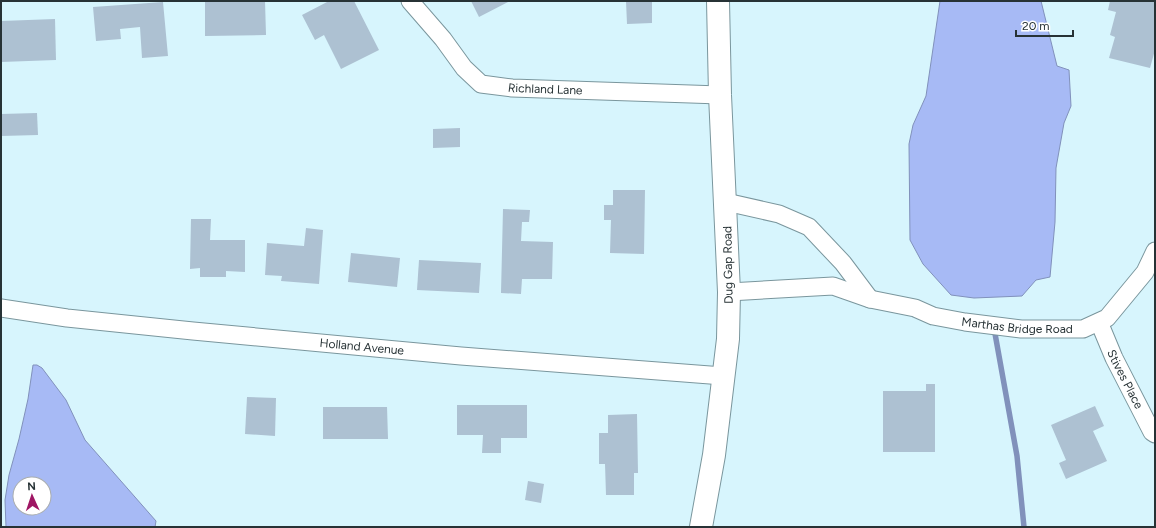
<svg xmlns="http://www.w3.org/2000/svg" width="1156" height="528" viewBox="0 0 1156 528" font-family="Figtree,sans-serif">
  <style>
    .water { fill: #a7baf5; stroke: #8191bb; fill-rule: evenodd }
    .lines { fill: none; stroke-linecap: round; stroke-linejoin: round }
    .stream { stroke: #8191bb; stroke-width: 5.5 }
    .building { fill: #adc1d2 }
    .minor-casing { stroke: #7a969d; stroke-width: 19 }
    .tertiary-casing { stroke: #7a969d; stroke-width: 24 }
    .minor { stroke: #fff; stroke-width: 17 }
    .tertiary { stroke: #fff; stroke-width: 22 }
    .labels { text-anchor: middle; stroke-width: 3.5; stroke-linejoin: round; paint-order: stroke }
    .street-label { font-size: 12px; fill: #273235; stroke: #fff }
  </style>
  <rect width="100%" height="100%" fill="#d7f5fd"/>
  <g class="water">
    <path d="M940,1H1041L1057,66L1069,70L1071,106L1064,123L1056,168L1055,222L1050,277L1036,280L1022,296L974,298L951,295L923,264L910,240L909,144L913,125L926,96Z"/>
    <path d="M33,365H37L42,368L66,400L85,440L156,521L155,527H6L5,500L9,475L19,439L28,399ZM20,484H44V508H20Z"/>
  </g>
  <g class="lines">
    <path class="stream" d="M994,328L1017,456L1024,527"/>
  </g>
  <g class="building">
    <path d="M205,1H265L266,35L205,36Z"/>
    <path d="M329,1H354L379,50L341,69L324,35L315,40L302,15Z"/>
    <path d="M471,1H510L479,17Z"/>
    <path d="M626,1H652V23L627,24Z"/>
    <path d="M1110,1H1155V50L1150,68L1109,58L1115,37L1110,35L1116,12L1108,10Z"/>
    <path d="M163,2L168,56L142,58L140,27L120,29L121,39L96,41L93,7Z"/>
    <path d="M55,19L56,60L1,62V21Z"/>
    <path d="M37,113L38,135L1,136V114Z"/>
    <path d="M460,128V147L433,148V129Z"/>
    <path d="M613,190H645L644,254L610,253L611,220H604V205H613Z"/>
    <path d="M503,209L530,210L529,222H522L521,241L553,242L552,279H522L521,294L501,293Z"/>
    <path d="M191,219H211L210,240H245V272L226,271V277H200V268L190,269Z"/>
    <path d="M306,228L323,230L319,284L281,281L282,276L265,275L267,243L304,246Z"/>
    <path d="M351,253L400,258L397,287L348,282Z"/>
    <path d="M419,260L481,263L479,293L417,290Z"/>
    <path d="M926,384H935V452H883V391H926Z"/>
    <path d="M247,397L276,398L275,436L245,434Z"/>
    <path d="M457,405H527V438H501V453H482L483,435H457Z"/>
    <path d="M1095,406L1104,426L1093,431L1107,461L1066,479L1059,463L1066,460L1051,425Z"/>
    <path d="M323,407H387L388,439H323Z"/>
    <path d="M637,414L638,473H634V495H606L605,464H599V433H608V415Z"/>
    <path d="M528,481L544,484L541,503L525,500Z"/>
  </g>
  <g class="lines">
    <g class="minor-casing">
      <g id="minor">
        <path id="s1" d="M410,1L443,39L464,68L481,84L512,88L720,95"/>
        <path d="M726,202L779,214L809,227L843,263L870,299"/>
        <path id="s2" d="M729,292L833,286L870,299L915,308L933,316L965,322L1021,329H1083L1107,318L1145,272L1155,251"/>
        <path id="s3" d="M1,308L67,318L193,331L461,356L723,376"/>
        <path id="s4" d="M1099,322L1114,358L1152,432L1155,434"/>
      </g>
    </g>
    <g class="tertiary-casing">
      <path id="tertiary" d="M701,527L714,455L728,339L729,292L720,95L718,1"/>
    </g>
    <use href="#minor" class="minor"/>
    <use href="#tertiary" class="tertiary"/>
  </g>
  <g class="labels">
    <g class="street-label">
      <text dy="4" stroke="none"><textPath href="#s1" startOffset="174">Richland Lane</textPath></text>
      <text transform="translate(728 265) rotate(-91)" y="4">Dug Gap Road</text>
      <text dy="4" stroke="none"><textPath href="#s2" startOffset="294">Marthas Bridge Road</textPath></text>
      <text dy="4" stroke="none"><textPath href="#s3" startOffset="363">Holland Avenue</textPath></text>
      <text dy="4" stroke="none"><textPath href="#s4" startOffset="63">Stives Place</textPath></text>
    </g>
  </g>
  <rect width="1156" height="528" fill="none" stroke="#273235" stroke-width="4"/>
  <g transform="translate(32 496) rotate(357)"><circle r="19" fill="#ffffff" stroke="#a9adae"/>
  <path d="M0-3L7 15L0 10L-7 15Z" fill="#9f1664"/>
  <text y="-6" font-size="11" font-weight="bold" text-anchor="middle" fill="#273235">N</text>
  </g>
  <path d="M1016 30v6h57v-6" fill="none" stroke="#273235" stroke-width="2"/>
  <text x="1022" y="30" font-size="12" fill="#273235" stroke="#ffffff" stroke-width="3" paint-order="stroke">20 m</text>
</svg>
